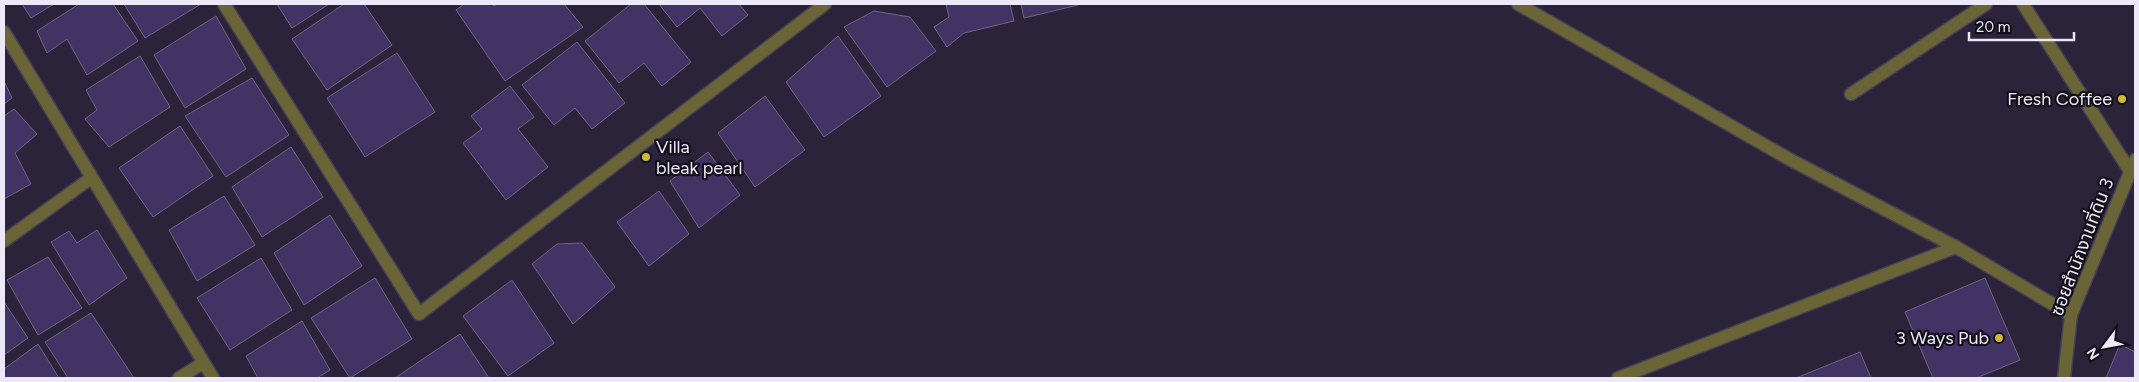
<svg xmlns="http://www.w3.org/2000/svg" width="2139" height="382" viewBox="0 0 2139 382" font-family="Figtree,'Noto Sans Thai',sans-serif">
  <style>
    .building { fill: #433264; stroke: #6e6680 }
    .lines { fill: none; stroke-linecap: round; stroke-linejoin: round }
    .minor-casing { stroke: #453f54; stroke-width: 15 }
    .minor { stroke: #6b6436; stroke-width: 12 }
    .poi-dot { fill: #ccb938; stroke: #120f19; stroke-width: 2 }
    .labels { text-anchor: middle; stroke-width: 4.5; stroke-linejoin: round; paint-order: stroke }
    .poi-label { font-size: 18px; fill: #ece8f7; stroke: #120f19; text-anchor: end }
    .street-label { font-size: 18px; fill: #ece8f7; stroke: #120f19 }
  </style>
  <rect width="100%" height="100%" fill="#2a2339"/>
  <g class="building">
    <path d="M22,4H54L31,18Z"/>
    <path d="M79,4H113L138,41L87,75L67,39L47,53L37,31Z"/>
    <path d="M124,4H201L145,38Z"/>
    <path d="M277,4H329L292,28Z"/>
    <path d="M344,4H364L392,45L327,90L292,39Z"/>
    <path d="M464,4H492L494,6L497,4H564L583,27L505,81L456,10Z"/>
    <path d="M631,4H644L691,62L662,86L644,63L619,83L585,41Z"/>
    <path d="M659,4H739L748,15L722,36L700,8L677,27Z"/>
    <path d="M946,4H1010L1014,21L964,33L947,47L934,27L949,17Z"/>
    <path d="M1021,4H1078V5L1024,18Z"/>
    <path d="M874,11L910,17L936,51L887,87L844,27Z"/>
    <path d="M216,16L246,69L185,108L154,55Z"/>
    <path d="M838,36L881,96L824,137L786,82Z"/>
    <path d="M577,42L625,103L592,129L575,108L554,125L522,85Z"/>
    <path d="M397,53L435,112L365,157L327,98Z"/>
    <path d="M140,56L170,107L109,147L85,119L97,110L86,90Z"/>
    <path d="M252,78L289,135L226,177L185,116Z"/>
    <path d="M4,81L12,98L4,104Z"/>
    <path d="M510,86L534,117L518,129L548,167L506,200L463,143L482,129L471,116Z"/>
    <path d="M765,96L805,150L755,187L718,133Z"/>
    <path d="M14,109L37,134L15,153L31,184L4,199V116Z"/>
    <path d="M180,126L213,176L153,217L119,168Z"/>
    <path d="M291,147L323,197L262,237L232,187Z"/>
    <path d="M708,152L740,195L699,228L670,181Z"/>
    <path d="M659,191L689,234L649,266L617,222Z"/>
    <path d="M224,196L255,245L197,281L169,230Z"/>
    <path d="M330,215L362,266L304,305L274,253Z"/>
    <path d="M97,230L127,278L89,305L51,242L69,231L77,243Z"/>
    <path d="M582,243L615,287L573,324L532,264L557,244Z"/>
    <path d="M48,257L82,308L38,335L7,280Z"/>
    <path d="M261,258L292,310L230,350L197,298Z"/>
    <path d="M375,278L412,339L350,378L311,318Z"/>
    <path d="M1985,278L2020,360L1976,378H1933L1905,312Z"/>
    <path d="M512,280L554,343L508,376L463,316Z"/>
    <path d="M4,302L28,338L4,355Z"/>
    <path d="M91,313L134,378H68L45,342Z"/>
    <path d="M302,321L330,370L317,378H258L246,356Z"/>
    <path d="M460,334L489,378H395Z"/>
    <path d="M38,344L59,378H4V369Z"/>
    <path d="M2120,344L2135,352V378H2106Z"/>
    <path d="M1860,352L1871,378H1796Z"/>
  </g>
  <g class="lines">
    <g class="minor-casing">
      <g id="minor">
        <path d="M224,4L419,314L825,4"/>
        <path d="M1518,4L1789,159L1956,247L2071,315"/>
        <path d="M2023,4L2130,171"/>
        <path d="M4,32L213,378"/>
        <path d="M1851,94L1986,4"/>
        <path d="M4,241L91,178"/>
        <path d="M179,378L203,363"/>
        <path d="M1618,378L1956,247"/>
        <path d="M2064,378L2071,315L2135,160"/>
      </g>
    </g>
    <use href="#minor" class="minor"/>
  </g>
  <g class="poi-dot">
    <circle cx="2122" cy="99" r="5"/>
    <circle cx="646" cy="157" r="5"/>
    <circle cx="1999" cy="338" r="5"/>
  </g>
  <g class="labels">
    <g class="poi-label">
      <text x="2112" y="105">Fresh Coffee</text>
      <text x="656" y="153" text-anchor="start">Villa<tspan x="656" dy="21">bleak pearl</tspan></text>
      <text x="1989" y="344">3 Ways Pub</text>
    </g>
    <g class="street-label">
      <text transform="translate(2082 247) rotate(-69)" y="6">ซอยสำนักงานที่ดิน 3</text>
    </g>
  </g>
  <rect width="2139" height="382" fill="none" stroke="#ece8f7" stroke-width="10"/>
  <g transform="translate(2104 347) rotate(238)" stroke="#120f19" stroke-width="4" paint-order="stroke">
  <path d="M0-4L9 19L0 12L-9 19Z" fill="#ece8f7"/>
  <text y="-8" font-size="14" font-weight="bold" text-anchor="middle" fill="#ece8f7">N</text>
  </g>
  <path d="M1969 32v8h105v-8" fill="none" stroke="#ece8f7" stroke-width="2.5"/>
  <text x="1976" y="32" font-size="15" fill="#ece8f7" stroke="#120f19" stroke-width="4" paint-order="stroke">20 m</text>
</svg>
